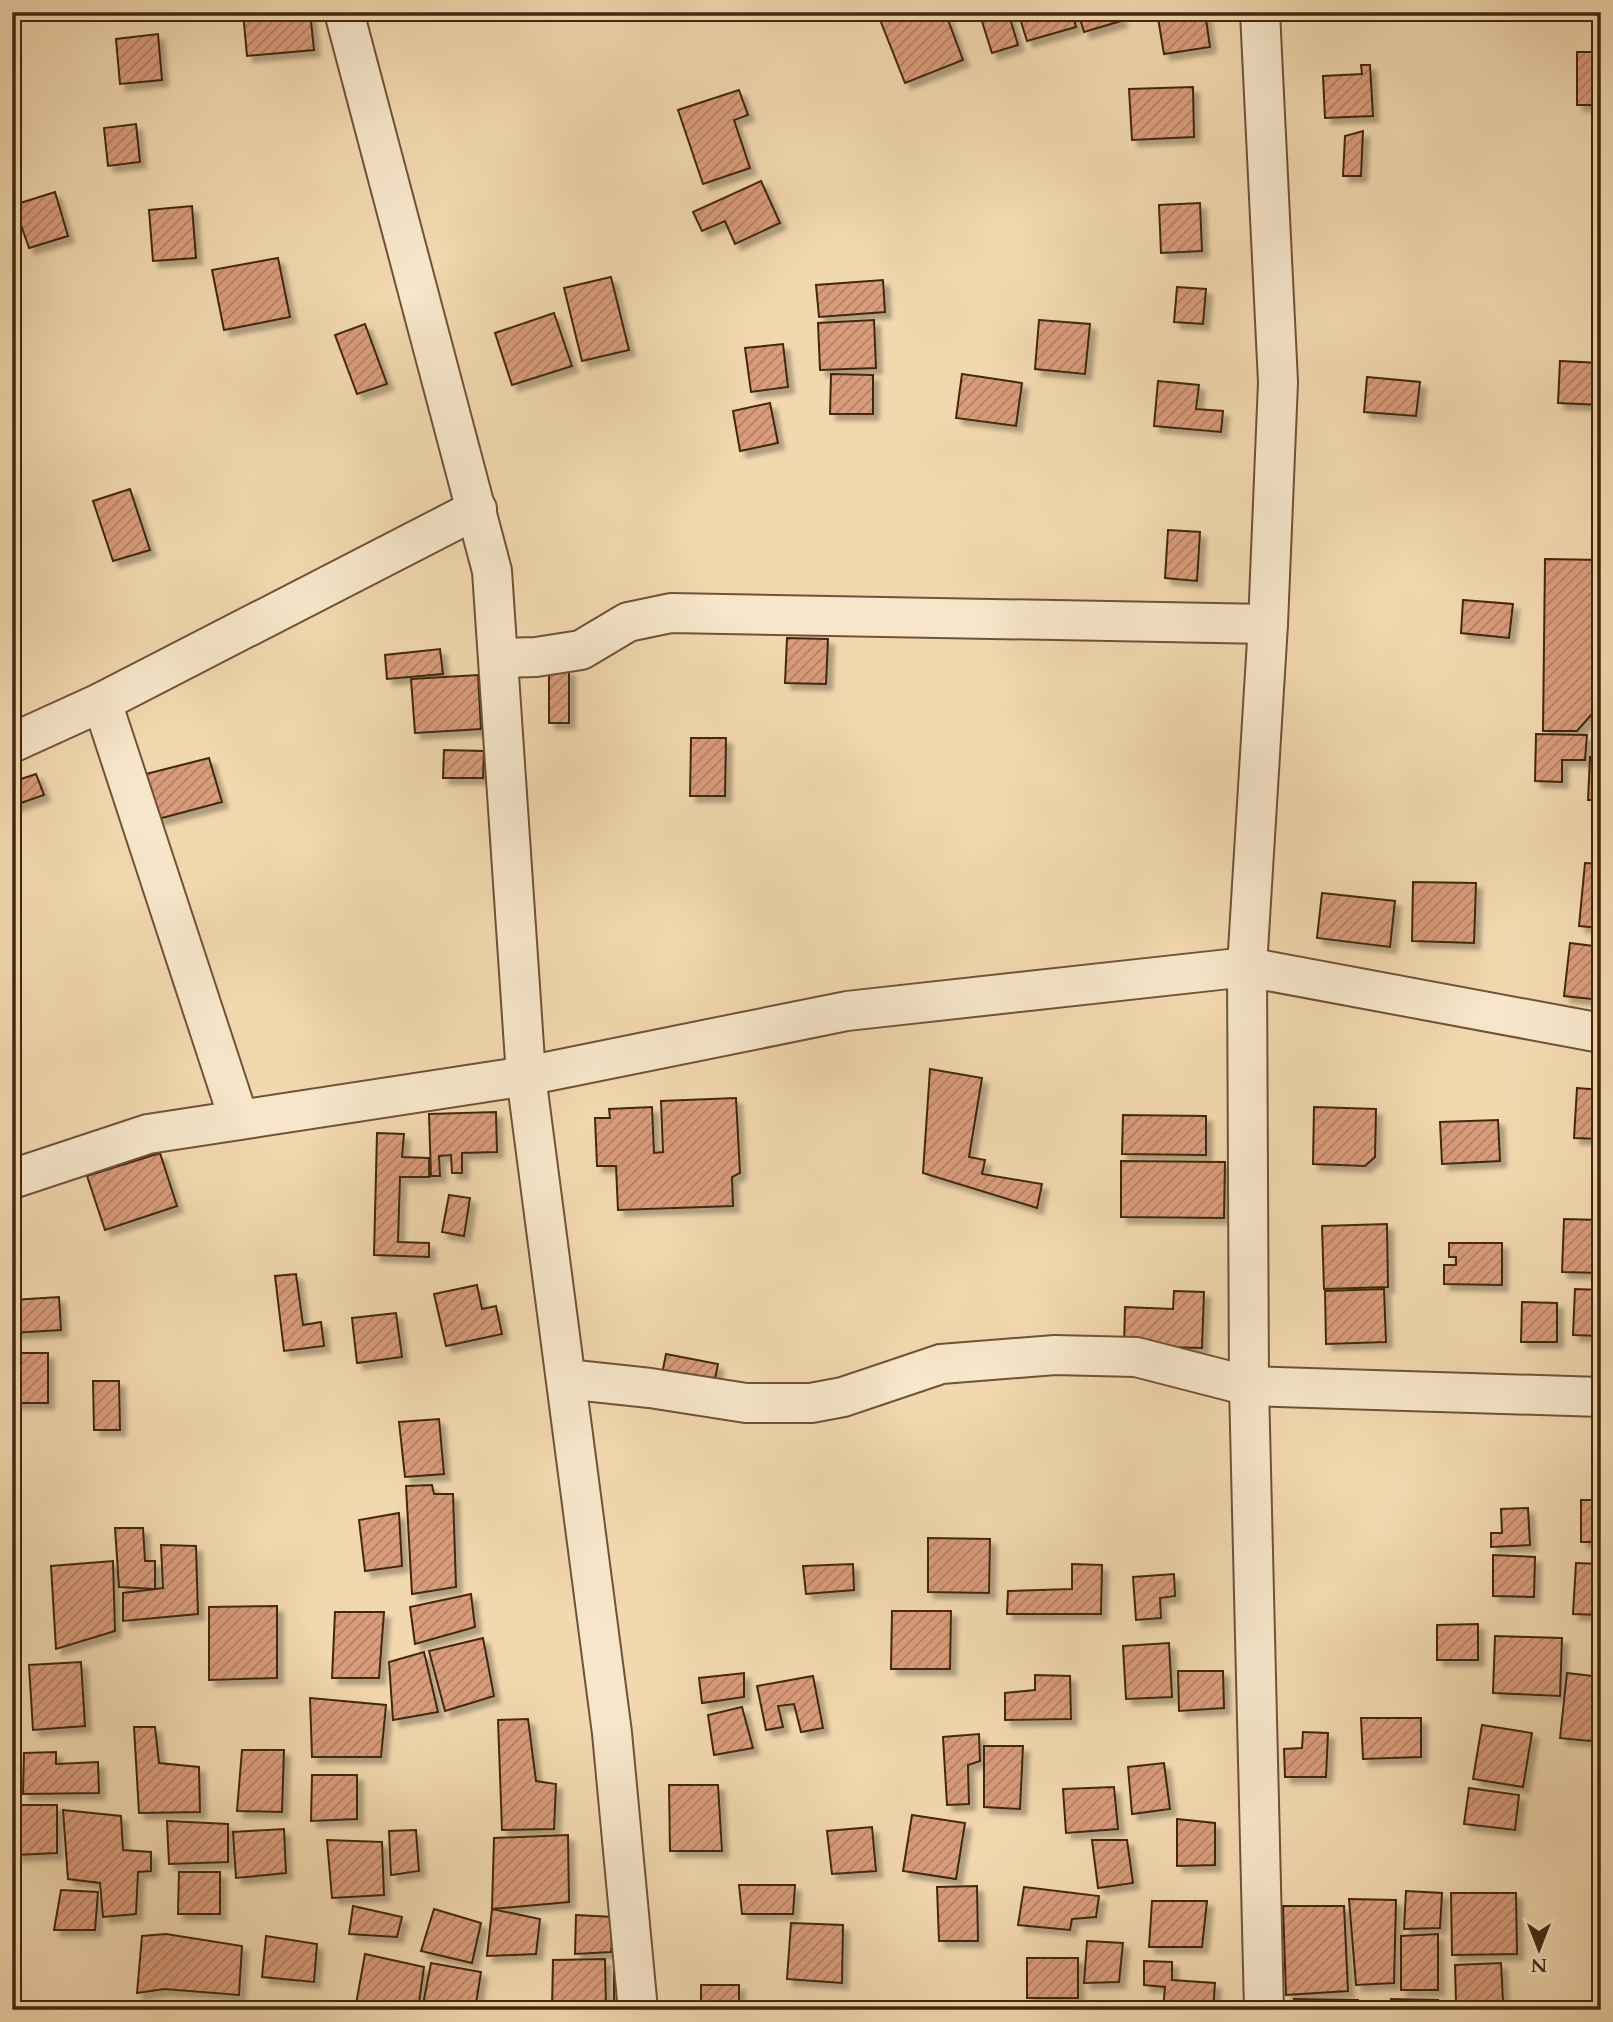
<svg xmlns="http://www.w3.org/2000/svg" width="1613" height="2022" viewBox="0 0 1613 2022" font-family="Cardo,serif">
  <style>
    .building { fill: url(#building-hatch); stroke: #43270e; stroke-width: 2; filter: url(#shadow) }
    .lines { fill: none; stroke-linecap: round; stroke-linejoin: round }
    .minor-casing { stroke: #6f5336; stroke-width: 42 }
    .minor { stroke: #f7e6cb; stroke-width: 38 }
  </style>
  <defs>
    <pattern id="building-hatch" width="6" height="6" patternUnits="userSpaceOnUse" patternTransform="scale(1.75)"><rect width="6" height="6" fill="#d99c7b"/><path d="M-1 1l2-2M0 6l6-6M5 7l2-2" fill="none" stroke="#b27f63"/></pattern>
    <filter id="shadow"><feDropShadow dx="6" dy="6" stdDeviation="2" flood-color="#0004"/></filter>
  </defs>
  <rect width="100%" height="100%" fill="#f2d8af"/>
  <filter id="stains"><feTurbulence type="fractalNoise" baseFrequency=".00286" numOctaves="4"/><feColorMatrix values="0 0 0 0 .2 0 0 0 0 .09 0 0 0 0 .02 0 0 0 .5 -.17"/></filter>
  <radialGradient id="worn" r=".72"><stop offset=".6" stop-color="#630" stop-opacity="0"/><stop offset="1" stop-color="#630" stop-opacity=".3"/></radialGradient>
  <g class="building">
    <path d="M243,12H310L314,50L247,56Z"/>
    <path d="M877,12H945L963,60L905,83Z"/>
    <path d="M979,12H1008L1018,45L992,53Z"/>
    <path d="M1018,12H1072L1076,27L1027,41Z"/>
    <path d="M1078,12H1118L1121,21L1084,32Z"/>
    <path d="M1157,12H1205L1210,47L1164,54Z"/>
    <path d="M158,34L162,80L120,84L116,39Z"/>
    <rect x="1577" y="52" width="24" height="53"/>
    <path d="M1361,65H1370L1373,116L1325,118L1323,76L1362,74Z"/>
    <path d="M1193,87L1194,137L1132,140L1129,89Z"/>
    <path d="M739,90L748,115L734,120L750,168L703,184L678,110Z"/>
    <path d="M136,124L140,162L108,166L104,128Z"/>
    <path d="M1363,131L1361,176H1343L1345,136Z"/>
    <path d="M761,181L780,223L735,244L725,221L702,231L693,212Z"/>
    <path d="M55,192L68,236L29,248L14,205Z"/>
    <path d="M1200,203L1202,251L1161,253L1159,205Z"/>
    <path d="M192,206L196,258L153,261L149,210Z"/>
    <path d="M278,258L290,317L224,330L212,270Z"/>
    <path d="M611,277L629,350L582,361L564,288Z"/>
    <path d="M883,280L885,312L819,317L816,285Z"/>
    <path d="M1177,287L1206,289L1203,324L1174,322Z"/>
    <path d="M554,313L572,366L512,385L495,333Z"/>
    <path d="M874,320L876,368L820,370L818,323Z"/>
    <path d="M1039,320L1090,324L1085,374L1035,369Z"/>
    <path d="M365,324L387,384L357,394L335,335Z"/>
    <path d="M783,344L788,387L751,392L745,348Z"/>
    <path d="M1560,361L1601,363V405L1558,403Z"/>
    <path d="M831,374L873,375V414H830Z"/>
    <path d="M962,374L1022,383L1016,426L956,418Z"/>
    <path d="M1367,377L1420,382L1416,416L1364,412Z"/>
    <path d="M1158,381L1199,385L1196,409L1223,411L1221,432L1154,426Z"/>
    <path d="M770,403L778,443L740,451L733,411Z"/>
    <path d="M130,489L150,550L113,561L93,501Z"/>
    <path d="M1168,530L1200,532L1197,581L1165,578Z"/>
    <path d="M1545,559L1601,560L1599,706L1577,731H1543Z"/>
    <path d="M1463,600L1513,604L1509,638L1461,633Z"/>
    <path d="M787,638L828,639L826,684L785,683Z"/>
    <path d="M440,649L443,674L387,679L385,655Z"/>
    <rect x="549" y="670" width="20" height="53"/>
    <path d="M478,675L481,729L415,733L411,679Z"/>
    <path d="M1536,734L1587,735L1585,760H1562V782L1535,781Z"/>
    <path d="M691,738H726L725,796H690Z"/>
    <path d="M444,750L484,751L483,778H443Z"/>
    <path d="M1590,757L1601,758V800H1588Z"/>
    <path d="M209,758L222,802L158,819L146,774Z"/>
    <path d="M36,774L44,795L12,806V782Z"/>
    <path d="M1585,863L1601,864V928L1579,926Z"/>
    <path d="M1413,882L1476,883L1474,943L1412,941Z"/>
    <path d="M1322,893L1395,901L1390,947L1317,938Z"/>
    <path d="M1570,943L1601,947V1000L1564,996Z"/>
    <path d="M930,1069L982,1078L969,1157L985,1160L982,1174L1042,1184L1037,1208L923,1173Z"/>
    <path d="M1577,1088L1601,1090V1139L1574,1138Z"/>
    <path d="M736,1098L740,1173L732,1177L733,1206L618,1210L616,1166H597L595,1118H610L609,1109L652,1107L654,1153L663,1152L661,1101Z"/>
    <path d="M1314,1107L1376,1109L1375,1157L1365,1166L1313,1164Z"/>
    <path d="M496,1112L497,1152L462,1153V1173H452L451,1155L439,1156L440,1176H431L429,1114Z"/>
    <path d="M1123,1115L1206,1116V1155L1122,1154Z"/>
    <path d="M1498,1120L1500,1161L1442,1164L1440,1122Z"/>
    <path d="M377,1133L404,1134L402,1157L429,1158V1177H400L398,1242L429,1243V1257L374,1255Z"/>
    <path d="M160,1153L177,1206L105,1230L87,1176Z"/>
    <path d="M1121,1161L1225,1162L1224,1218L1121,1217Z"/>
    <path d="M449,1195L470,1198L464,1236L442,1232Z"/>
    <path d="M1564,1219L1601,1220V1273L1562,1272Z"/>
    <path d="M1387,1224L1388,1287L1324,1289L1322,1226Z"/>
    <path d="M1449,1243H1502V1285L1444,1284V1265H1456V1257H1449Z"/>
    <path d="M296,1274L303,1325L321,1322L324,1346L284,1351L275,1276Z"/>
    <path d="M477,1285L482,1309L496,1306L502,1334L446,1346L434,1294Z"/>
    <path d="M1384,1289L1386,1342L1326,1344L1325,1291Z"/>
    <path d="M1575,1289L1601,1290V1336L1573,1335Z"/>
    <path d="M1174,1291L1204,1292L1202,1348L1124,1346L1125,1307L1173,1309Z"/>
    <path d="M59,1297L61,1330L12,1333V1300Z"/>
    <path d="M1522,1302L1557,1303V1342H1521Z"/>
    <path d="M396,1313L402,1357L357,1363L352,1318Z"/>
    <path d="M20,1353H48V1403H12V1375H20Z"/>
    <path d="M666,1354L718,1364L714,1384L662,1374Z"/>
    <path d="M93,1381H119L120,1430H94Z"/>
    <path d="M439,1419L444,1474L405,1477L399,1422Z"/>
    <path d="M432,1485L434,1494H453L456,1587L412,1594L406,1486Z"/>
    <rect x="1581" y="1500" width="20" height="42"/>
    <path d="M1528,1508L1530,1545L1491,1547V1533H1502L1501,1509Z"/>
    <path d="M399,1513L402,1566L365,1571L359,1520Z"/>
    <path d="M115,1528H143L145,1561H155V1589L119,1587Z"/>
    <path d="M928,1538L990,1539L989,1593L928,1592Z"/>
    <path d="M161,1545L196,1546L198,1614L123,1621V1593L163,1588Z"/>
    <path d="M1493,1555L1535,1557L1534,1597L1493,1596Z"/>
    <path d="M113,1561L115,1631L56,1649L51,1566Z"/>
    <path d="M1576,1563L1601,1564V1615L1573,1614Z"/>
    <path d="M853,1564L854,1590L806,1594L803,1566Z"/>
    <path d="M1072,1564L1102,1565L1101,1614H1007L1008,1591L1072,1589Z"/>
    <path d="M1174,1574L1175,1596L1160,1598L1161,1618L1136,1620L1133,1577Z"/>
    <path d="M471,1594L475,1627L415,1644L410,1607Z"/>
    <path d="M277,1606V1678L209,1680V1607Z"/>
    <path d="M892,1611H951L950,1669H891Z"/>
    <path d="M335,1612H384L379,1678H332Z"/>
    <path d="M1478,1624V1660H1437V1625Z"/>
    <path d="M1495,1636L1562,1638L1560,1696L1493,1693Z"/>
    <path d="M483,1638L494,1696L445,1711L429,1651Z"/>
    <path d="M1169,1643L1172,1697L1126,1699L1123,1646Z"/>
    <path d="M424,1652L438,1712L393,1720L389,1662Z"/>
    <path d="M81,1662L85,1726L33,1730L29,1665Z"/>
    <path d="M1178,1671H1223L1224,1708L1179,1711Z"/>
    <path d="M744,1673V1697L702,1703L699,1678Z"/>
    <path d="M1567,1673L1601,1677V1742L1560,1738Z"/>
    <path d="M1035,1675L1070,1676L1071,1719L1005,1720V1693L1035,1690Z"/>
    <path d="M813,1676L823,1728L801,1732L794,1704L778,1706L783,1727L766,1730L757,1686Z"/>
    <path d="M310,1698L386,1705L381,1757H312Z"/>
    <path d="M742,1707L753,1748L714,1755L708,1715Z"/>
    <path d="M1361,1718H1421V1757L1363,1759Z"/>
    <path d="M528,1719L536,1781L556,1784L554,1829L502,1830L498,1720Z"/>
    <path d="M1482,1725L1532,1733L1523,1787L1473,1779Z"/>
    <path d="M134,1727H155L159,1763L199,1767L200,1812L139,1813Z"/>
    <path d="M1303,1732L1328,1733L1326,1777H1285L1284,1749L1302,1748Z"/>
    <path d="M979,1734L980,1761L968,1765L969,1804L947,1805L943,1737Z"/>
    <path d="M984,1746H1023L1020,1809L984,1807Z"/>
    <path d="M242,1750H284L282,1812L237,1811Z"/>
    <path d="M56,1752V1764L98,1762L99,1793L23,1794L24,1753Z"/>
    <path d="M1164,1763L1170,1809L1132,1814L1128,1767Z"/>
    <path d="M312,1775H357V1819L311,1821Z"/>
    <path d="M669,1785H718L722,1851H670Z"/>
    <path d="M1114,1787L1118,1829L1066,1833L1063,1789Z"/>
    <path d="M1469,1788L1519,1795L1515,1830L1464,1824Z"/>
    <path d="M17,1805H57V1853L16,1855Z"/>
    <path d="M63,1810L121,1816L123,1850L151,1852V1871L138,1872L136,1914L103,1917L100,1883L68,1879Z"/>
    <path d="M912,1815L965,1823L956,1879L903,1871Z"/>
    <path d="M1177,1819L1215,1823V1865L1177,1866Z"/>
    <path d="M167,1821L228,1824V1862L169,1864Z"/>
    <path d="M872,1827L876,1871L832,1874L827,1831Z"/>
    <path d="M284,1829L286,1873L236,1878L233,1832Z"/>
    <path d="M416,1830L419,1871L391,1875L389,1831Z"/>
    <path d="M568,1835L569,1902L492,1909L494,1838Z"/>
    <path d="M327,1840L382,1842L384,1895L332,1898Z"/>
    <path d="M1092,1840H1127L1133,1883L1098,1888Z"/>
    <path d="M179,1872H220V1914H178Z"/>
    <path d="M739,1885H795L793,1914H742Z"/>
    <path d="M977,1886L978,1941H939L937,1887Z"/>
    <path d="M1024,1887L1099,1896L1096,1917L1072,1919L1070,1930L1018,1925Z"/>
    <path d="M61,1890L98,1892L95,1930H54Z"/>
    <path d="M1406,1891L1442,1893L1440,1928L1404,1929Z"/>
    <path d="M1451,1893H1516L1517,1954L1452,1955Z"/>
    <path d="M1349,1899L1396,1900L1394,1983L1356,1985Z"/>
    <path d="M1152,1901H1207L1202,1947H1149Z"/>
    <path d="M353,1906L402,1917L397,1937L349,1934Z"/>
    <path d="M1283,1906H1344L1348,1991L1286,1995Z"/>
    <path d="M434,1909L481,1923L472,1963L421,1951Z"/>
    <path d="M492,1909L540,1919L536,1954L487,1956Z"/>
    <path d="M576,1915L614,1917L611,1952L575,1954Z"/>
    <path d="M791,1923L843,1925L842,1983L787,1979Z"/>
    <path d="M166,1934L242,1946L239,1995L164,1989L137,1993L142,1936Z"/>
    <path d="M1438,1934V1990H1401V1936Z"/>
    <path d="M266,1936L317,1944L314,1982L262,1977Z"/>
    <path d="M1087,1941L1123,1943L1119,1982L1084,1983Z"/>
    <path d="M365,1954L424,1967L418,2010H355Z"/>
    <rect x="1027" y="1958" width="51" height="40"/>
    <path d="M605,1959L606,2010H552L553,1960Z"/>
    <path d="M1144,1961L1172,1962V1980L1215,1983L1213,2010H1163L1165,1987L1144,1985Z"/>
    <path d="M431,1963L481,1972L475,2010H422Z"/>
    <path d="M1501,1963L1503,2001L1456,2003L1455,1965Z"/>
    <path d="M614,1972L628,1974L630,2010H614Z"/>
    <rect x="701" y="1985" width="38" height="25"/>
    <path d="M1294,1999L1358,2000V2010H1294Z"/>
    <path d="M1391,1999L1438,2000L1437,2010H1390Z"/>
    <path d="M483,2002L504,2004L503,2010H482Z"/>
    <rect x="1566" y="2004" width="35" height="6"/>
  </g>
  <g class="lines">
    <g class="minor-casing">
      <g id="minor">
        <path d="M344,12L492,571L526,1076L612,1733L638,2010"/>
        <path d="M1260,12L1278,382L1268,624L1247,967L1249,1386L1264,2010"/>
        <path d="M498,658L536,657L581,650L628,622L671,613L1268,624"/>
        <path d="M102,702L239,1120"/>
        <path d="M12,743L102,702L477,509"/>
        <path d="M12,1179L148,1134L526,1076L847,1011L1247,967L1601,1033"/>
        <path d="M566,1379L650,1388L746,1403H811L843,1397L941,1364L1055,1355L1136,1357L1249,1386L1601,1397"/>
      </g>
    </g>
    <use href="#minor" class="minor"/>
  </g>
  <rect width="1613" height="2022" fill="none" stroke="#f2d8af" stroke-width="42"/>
  <rect x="14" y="14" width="1585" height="1994" fill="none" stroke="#43270e" stroke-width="3.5"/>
  <rect x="21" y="21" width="1571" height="1980" fill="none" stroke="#43270e" stroke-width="2"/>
  <g transform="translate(1539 1949) rotate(180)" stroke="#f7e6cb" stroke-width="5" paint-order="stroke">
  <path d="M0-5L12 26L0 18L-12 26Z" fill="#43270e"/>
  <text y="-10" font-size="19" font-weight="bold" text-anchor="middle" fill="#43270e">N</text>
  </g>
  <rect width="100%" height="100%" filter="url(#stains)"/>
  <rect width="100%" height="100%" fill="url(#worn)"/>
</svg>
